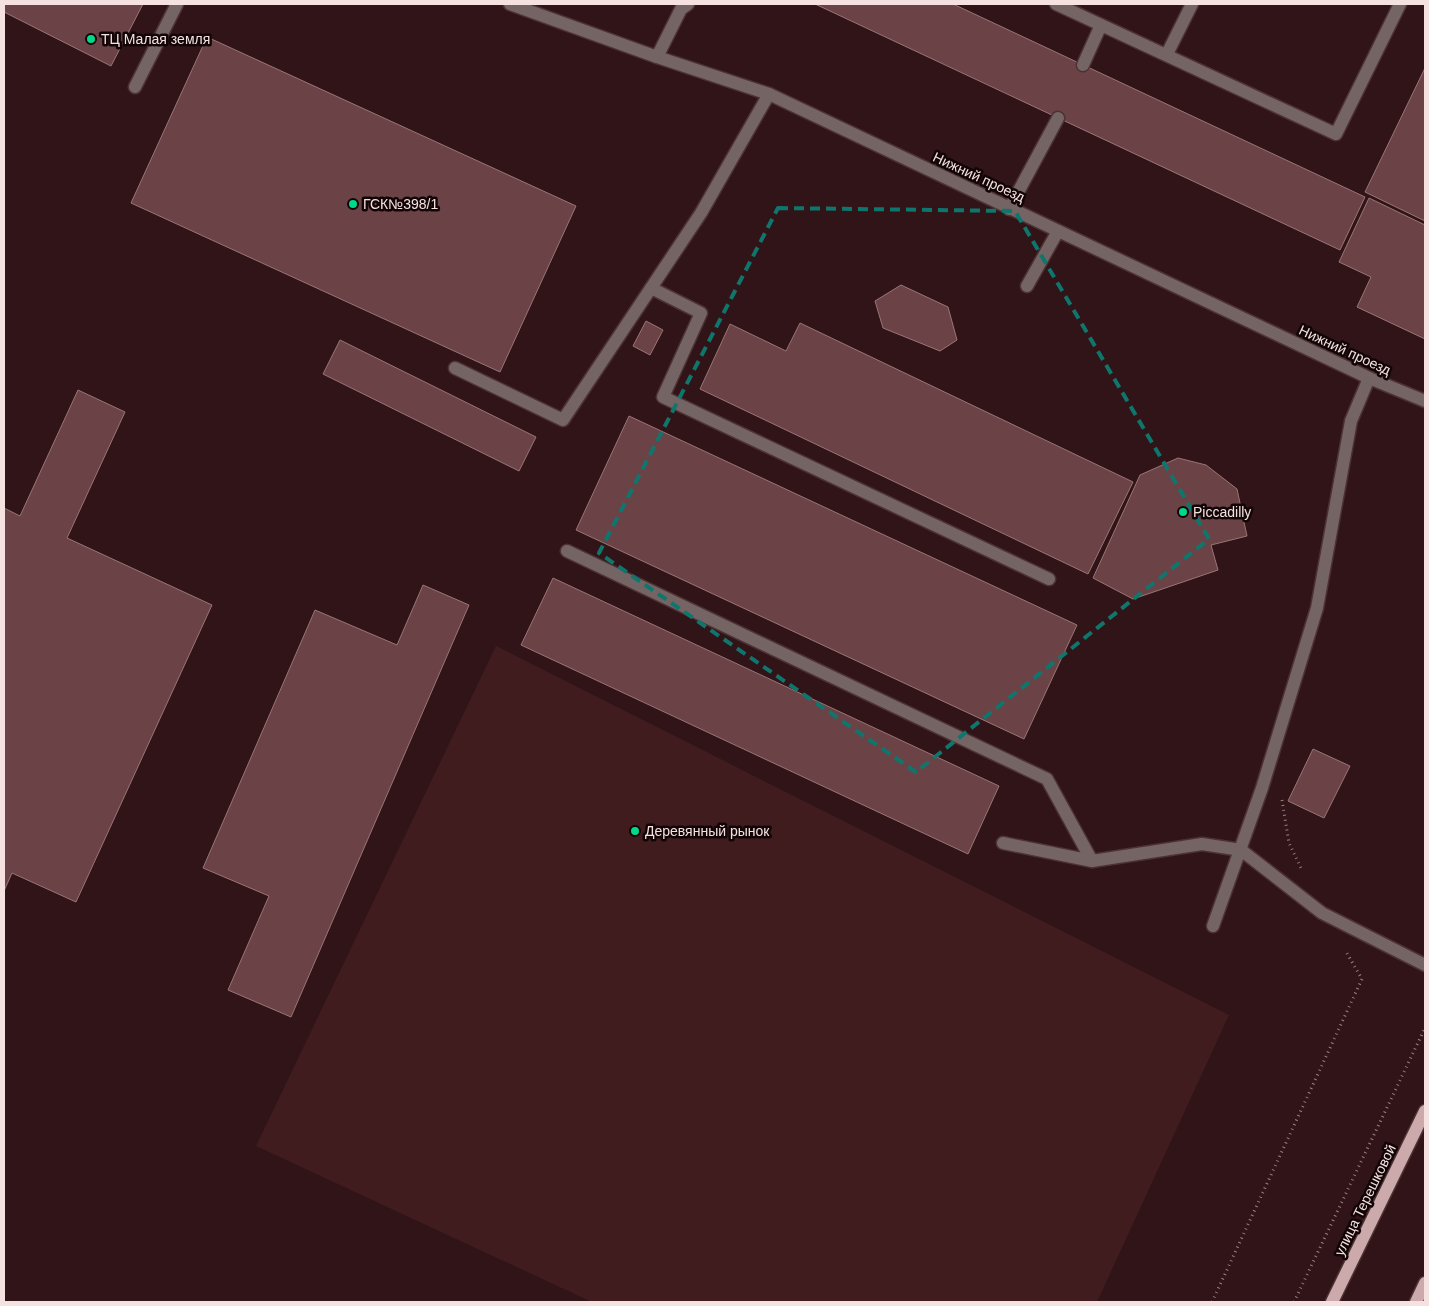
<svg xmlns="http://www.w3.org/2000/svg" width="1429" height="1306" viewBox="0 0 1429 1306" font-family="Arial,sans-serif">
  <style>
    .built { fill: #401c1f }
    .building { fill: #6b4346; stroke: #9a7576 }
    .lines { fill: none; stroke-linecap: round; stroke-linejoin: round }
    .lane-casing { stroke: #4d3133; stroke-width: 15 }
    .street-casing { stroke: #4d3133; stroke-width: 15 }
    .primary-casing { stroke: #4d3133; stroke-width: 15 }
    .path { stroke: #988081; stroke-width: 3; stroke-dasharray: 1 4; stroke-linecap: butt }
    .lane { stroke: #746464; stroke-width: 12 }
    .street { stroke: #746464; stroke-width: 12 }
    .primary { stroke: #ccaaab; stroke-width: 12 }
    .marked { fill: none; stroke: #0f766e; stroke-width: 4; stroke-dasharray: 10 6; stroke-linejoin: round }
    .poi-dot { fill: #00d98c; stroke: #110506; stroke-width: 2 }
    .labels { text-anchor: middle; stroke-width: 5; stroke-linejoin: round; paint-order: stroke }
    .poi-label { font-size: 14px; fill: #f6e1e1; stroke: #110506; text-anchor: start }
    .street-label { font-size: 14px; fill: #f6e1e1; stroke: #110506 }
  </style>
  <rect width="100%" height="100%" fill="#311417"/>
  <path class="built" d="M496,646L1229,1015L1097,1302H592L256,1146Z"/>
  <g class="building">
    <path d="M4,4H143L111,66L4,12Z"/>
    <path d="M815,4H953L1365,197L1340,250Z"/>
    <path d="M207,37L576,206L500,372L131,203Z"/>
    <path d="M1425,68V221L1365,192Z"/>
    <path d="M1369,198L1425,225V339L1357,307L1371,277L1339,262Z"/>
    <path d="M901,285L948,307L957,340L940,351L883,328L875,301Z"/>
    <path d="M646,321L663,330L650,355L633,346Z"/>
    <path d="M800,323L1133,482L1088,574L700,389L730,324L786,351Z"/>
    <path d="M340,340L536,437L519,471L323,374Z"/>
    <path d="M78,390L125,412L67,538L212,605L76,902L12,873L4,891V508L20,516Z"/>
    <path d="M629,416L1077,625L1024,739L576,530Z"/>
    <path d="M1178,458L1206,465L1237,489L1247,536L1211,545L1218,570L1133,599L1093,578L1140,475Z"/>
    <path d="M553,578L999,786L968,854L521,645Z"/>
    <path d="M423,585L469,605L291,1017L228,990L269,896L203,868L315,610L397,645Z"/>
    <path d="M1313,749L1350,766L1324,818L1288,801Z"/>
  </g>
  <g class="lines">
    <g class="lane-casing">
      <g id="lane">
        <path d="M1056,4L1336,134L1400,4"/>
        <path d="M1167,54L1192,4"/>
        <path d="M657,57L681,9L688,4"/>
        <path d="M1083,65L1101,25"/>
        <path d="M135,87L177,4"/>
        <path d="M1009,209L1058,118"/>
        <path d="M1027,286L1058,231"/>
        <path d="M651,288L701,313L663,397L1049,579"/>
        <path d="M455,368L563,420L701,213L769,94"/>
        <path d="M567,551L1047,779L1092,861"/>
        <path d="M1003,843L1092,861L1202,844L1241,850L1322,913L1425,965"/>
        <path d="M1213,926L1262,788L1317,608L1351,421L1369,378"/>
      </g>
    </g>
    <g class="street-casing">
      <path id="street" d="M510,4L657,57L769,94L1369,378L1425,401"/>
    </g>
    <g class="primary-casing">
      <g id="primary">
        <path d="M1332,1302L1425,1111"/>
        <path d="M1416,1302L1425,1283"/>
      </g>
    </g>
    <g class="path">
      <path d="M1282,800L1289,843L1301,868"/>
      <path d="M1212,1302L1362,979L1345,950"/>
      <path d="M1294,1302L1425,1028"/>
    </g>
    <use href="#lane" class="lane"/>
    <use href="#street" class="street"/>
    <use href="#primary" class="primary"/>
  </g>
  <path class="marked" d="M778,208L1015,211L1209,539L916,772L599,553Z"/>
  <g class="poi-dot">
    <circle cx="91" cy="39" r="5"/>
    <circle cx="353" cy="204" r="5"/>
    <circle cx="1183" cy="512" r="5"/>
    <circle cx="635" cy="831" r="5"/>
  </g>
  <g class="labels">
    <g class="poi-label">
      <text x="101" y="44">ТЦ Малая земля</text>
      <text x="363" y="209">ГСК№398/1</text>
      <text x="1193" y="517">Piccadilly</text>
      <text x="645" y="836">Деревянный рынок</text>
    </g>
    <g class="street-label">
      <text transform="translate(979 177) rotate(25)" y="5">Нижний проезд</text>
      <text transform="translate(1345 350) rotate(25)" y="5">Нижний проезд</text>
      <text transform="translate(1365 1200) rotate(-64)" y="5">улица Терешковой</text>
    </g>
  </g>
  <rect width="1429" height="1306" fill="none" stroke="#f6e1e1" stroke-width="10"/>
</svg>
